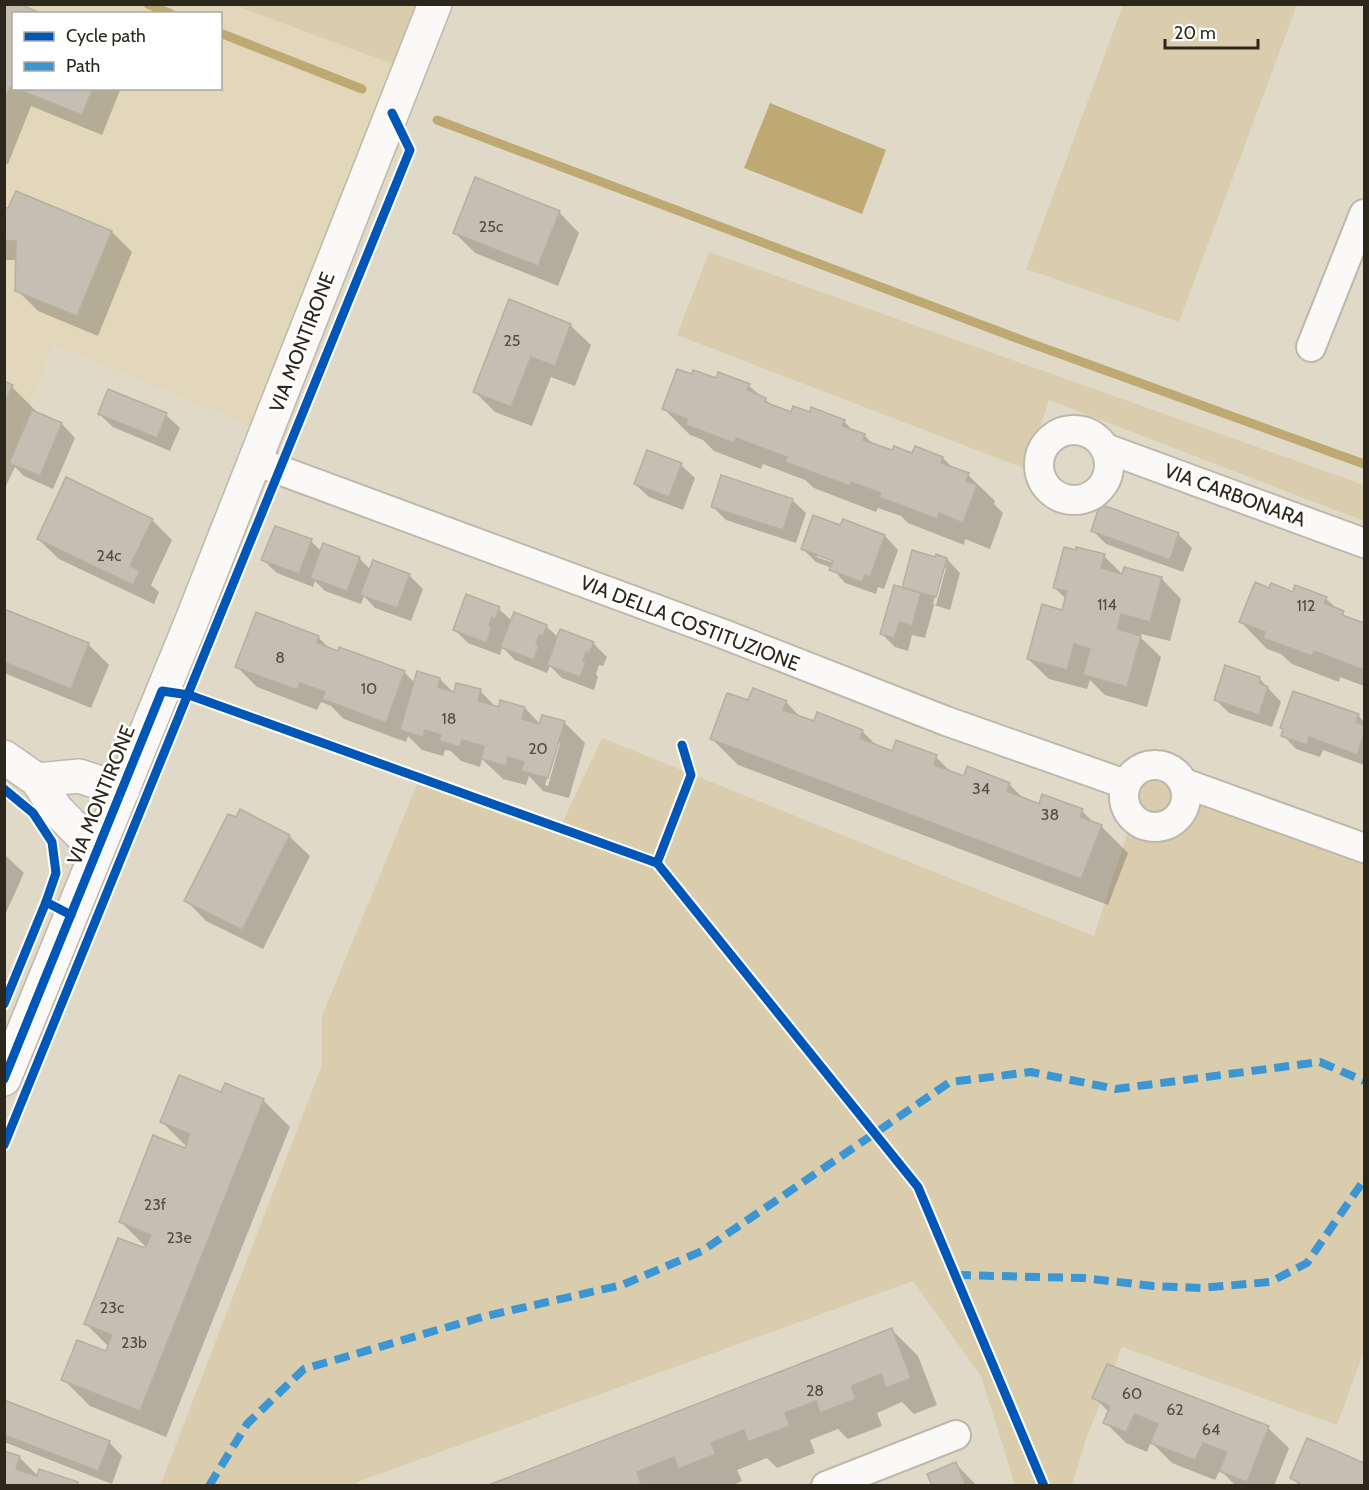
<svg xmlns="http://www.w3.org/2000/svg" width="1369" height="1490" viewBox="0 0 1369 1490" font-family="Cabin,sans-serif">
  <style>
    .built { fill: #e3d7bb; fill-rule: evenodd }
    .green { fill: #dacdae }
    .water { fill: #bfa973 }
    .shadow { fill: #0003; fill-rule: evenodd }
    .lines { fill: none; stroke-linecap: round; stroke-linejoin: round }
    .stream { stroke: #bfa973; stroke-width: 9 }
    .building { fill: #c4bfb2; stroke: #b5afa2; stroke-width: 1.5 }
    .street-casing { stroke: #bdb8ab; stroke-width: 32 }
    .secondary-casing { stroke: #bdb8ab; stroke-width: 36 }
    .street { stroke: #faf9f7; stroke-width: 28 }
    .secondary { stroke: #faf9f7; stroke-width: 33 }
    .quiet { stroke: #3c96d4; stroke-width: 8; stroke-dasharray: 15 8; stroke-linecap: butt }
    .cycleway-casing { stroke: #fff; stroke-width: 13 }
    .cycleway { stroke: #0057b8; stroke-width: 9 }
    .labels { text-anchor: middle; stroke-width: 5; stroke-linejoin: round; paint-order: stroke }
    .number-label { font-size: 16px; fill: #524d41 }
    .street-label { font-size: 20px; fill: #2c271b; stroke: #fff }
  </style>
  <rect width="100%" height="100%" fill="#e0d9c8"/>
  <path class="built" d="M5,5H435L256,428L53,344L5,473ZM14,14H220V88H14Z"/>
  <g class="green">
    <path d="M234,5H435L409,70Z"/>
    <path d="M1123,5H1297L1179,322L1026,269Z"/>
    <path d="M709,252L1364,485V521L1049,400L1026,469L677,335Z"/>
    <path d="M602,738L1094,936L1148,770L1364,850V1351L1337,1425L1122,1347L1086,1439L1072,1485H1015L981,1376L913,1281L357,1482L356,1485L160,1486L322,1065V1016L418,782L559,830Z"/>
  </g>
  <path class="water" d="M770,103L886,150L862,214L744,168Z"/>
  <g class="shadow">
    <path d="M4,4L14,14V88H121L102,135L31,106L8,164L4,163Z"/>
    <path d="M4,209L112,232L132,252L98,336L38,311L17,290V260H4Z"/>
    <path d="M559,212L579,233L558,286L475,253L455,233Z"/>
    <path d="M570,325L591,345L575,386L551,377L532,426L495,412L475,392Z"/>
    <path d="M717,380L749,386L773,406L792,414L844,421L854,432L864,435L874,445L893,452L943,458L954,469L968,475L995,501L994,504L1003,513L990,549L965,539L964,545L908,523L901,516L878,508L876,512L814,488L805,480L763,464L761,469L714,451L703,440L690,435L664,409Z"/>
    <path d="M4,383L12,387L39,414L62,424L75,438L53,489L24,476L15,467L4,490Z"/>
    <path d="M109,391L166,415L180,428L170,451L113,427L99,414Z"/>
    <path d="M648,452L681,465L695,478L683,510L649,497L635,484Z"/>
    <path d="M792,500L806,513L796,543L726,520L713,507Z"/>
    <path d="M152,520L172,540L151,585L159,592L154,604L59,559L38,539Z"/>
    <path d="M841,527L885,536L898,550L884,589L878,587L876,594L845,583L832,568L816,562L803,549ZM817,553L840,562L839,565L817,557Z"/>
    <path d="M1093,531L1178,534L1192,548L1183,572L1106,544Z"/>
    <path d="M311,541L321,551L359,558L371,570L409,575L423,589L411,621L375,608L364,596L361,604L325,591L315,581L313,587L277,573L263,560Z"/>
    <path d="M1104,556L1123,575L1161,578L1181,599L1170,641L1141,634L1140,637L1161,657L1147,707L1105,695L1090,680L1087,689L1049,679L1028,659L1063,611L1066,599L1054,587Z"/>
    <path d="M936,558L947,559L960,573L950,610L934,605L925,638L912,635L908,651L895,647L882,634L903,589ZM943,568H946L936,605L933,604Z"/>
    <path d="M1270,590L1326,599L1350,620L1364,625V686L1340,677L1339,682L1292,664L1281,654L1267,649L1241,622Z"/>
    <path d="M467,596L499,609L512,621L546,626L559,638L593,643L607,657L603,666L599,665L596,674L598,677L594,690L562,678L550,666L547,673L515,660L502,647L500,655L468,643L454,629Z"/>
    <path d="M4,610L88,644L109,665L91,708L4,673Z"/>
    <path d="M318,637L331,650L404,672L415,683L440,679L455,694L480,691L497,708H525L540,724L564,722L585,743L569,798L543,791L529,776L526,785L503,779L482,759L480,767L461,761L451,751L445,750L443,756L422,750L408,736L406,742L344,719L331,706L321,702L317,710L257,687L237,667ZM557,743H560L548,786L545,785Z"/>
    <path d="M1260,679L1281,702L1272,727L1229,713L1215,699Z"/>
    <path d="M749,702H786L802,719L862,731L878,747L893,753L936,757L953,774L965,778L1009,784L1025,800L1040,806L1082,811L1095,824L1101,826L1128,853L1108,905L738,765L712,739Z"/>
    <path d="M1358,715L1364,722V765L1323,750L1320,757L1296,749L1283,735L1284,730L1281,727Z"/>
    <path d="M237,819L289,836L310,856L263,949L206,921L186,900Z"/>
    <path d="M4,854L24,873L4,917Z"/>
    <path d="M222,1094L263,1100L290,1127L166,1437L90,1406L63,1379L107,1353L109,1347L85,1323L147,1248L120,1221L186,1150L187,1147L162,1122Z"/>
    <path d="M892,1330L918,1356L937,1405L914,1414L902,1402L877,1413L882,1426L848,1439L838,1429L810,1440L815,1453L777,1468L767,1458L737,1470L742,1481L731,1486H491Z"/>
    <path d="M1094,1397L1268,1428L1289,1448L1274,1486H1236L1220,1470L1215,1480L1172,1463L1151,1442L1147,1452L1126,1443L1105,1422L1109,1412Z"/>
    <path d="M4,1402L109,1442L122,1456L112,1484L4,1442Z"/>
    <path d="M1307,1440L1364,1465V1486H1300L1292,1478Z"/>
    <path d="M19,1457L38,1476L79,1486H4Z"/>
    <path d="M956,1464L977,1486H933Z"/>
  </g>
  <g class="lines">
    <g class="stream">
      <path d="M148,4L171,14"/>
      <path d="M220,33L362,89"/>
      <path d="M437,120L1027,342L1364,464"/>
    </g>
  </g>
  <g class="building">
    <path d="M4,4H20L42,14H14V88L10,87L4,101Z"/>
    <path d="M15,88H93L82,115Z"/>
    <path d="M475,177L560,211L538,266L453,233Z"/>
    <path d="M16,191L112,231L77,316L15,291L16,241L4,240V208H8Z"/>
    <path d="M509,299L571,324L555,366L531,357L511,407L473,392Z"/>
    <path d="M677,369L692,374L693,370L716,378L718,372L750,384L747,390L766,398L765,402L791,412L793,406L810,412L811,407L845,420L842,426L865,434L863,440L892,450L894,446L912,453L915,446L943,457L941,463L969,473L966,481L977,485L963,523L939,513L937,519L879,497L881,493L851,482L850,486L785,462L787,457L736,438L734,443L686,425L687,419L662,409Z"/>
    <path d="M4,381L13,385L4,404Z"/>
    <path d="M108,389L167,413L157,438L98,414Z"/>
    <path d="M32,410L62,423L40,476L9,463Z"/>
    <path d="M647,450L682,463L669,497L634,484Z"/>
    <path d="M721,475L793,499L783,530L711,507Z"/>
    <path d="M66,477L153,519L130,566L140,571L133,585L37,539Z"/>
    <path d="M1100,504L1179,533L1170,560L1091,531Z"/>
    <path d="M813,515L840,525L843,519L885,535L870,577L865,575L862,582L829,570L833,561L801,549Z"/>
    <path d="M275,526L312,539L299,574L261,560Z"/>
    <path d="M323,543L360,557L347,591L310,578Z"/>
    <path d="M1064,547L1076,550V547L1105,554L1101,568L1122,574L1124,567L1162,577L1150,622L1121,614L1117,629L1141,636L1127,687L1083,675L1090,649L1074,644L1067,670L1027,659L1042,604L1062,610L1067,591L1053,588Z"/>
    <path d="M912,550L935,557L936,554L947,558L936,597L902,588Z"/>
    <path d="M373,560L410,574L397,608L360,595Z"/>
    <path d="M1255,582L1269,588L1271,583L1293,592L1295,585L1327,597L1324,603L1344,611L1342,615L1364,623V676L1362,675L1364,670L1314,651L1312,656L1263,638L1265,632L1239,622Z"/>
    <path d="M894,585L921,593L912,626L899,622L894,638L880,634Z"/>
    <path d="M466,594L500,607L495,619L492,617L489,626L492,628L486,643L453,630Z"/>
    <path d="M4,609L89,643L71,689L4,662Z"/>
    <path d="M256,612L319,636L317,643L338,651L339,647L405,671L386,723L322,699L325,692L300,683L297,690L235,667Z"/>
    <path d="M514,612L547,625L543,636L539,635L536,644L539,645L534,660L500,647Z"/>
    <path d="M560,629L594,642L589,654L586,652L583,661L586,662L580,677L547,665Z"/>
    <path d="M1225,665L1260,677L1259,683L1268,687L1259,715L1214,700Z"/>
    <path d="M417,671L440,678L438,687L454,692L456,683L481,689L478,701L499,707L500,700L525,707L522,719L539,724L542,715L565,721L548,778L521,771L524,762L508,757L506,766L481,759L484,746L462,740L460,747L439,741L441,735L425,730L423,737L400,730Z"/>
    <path d="M753,688L787,701L783,710L814,721L817,712L863,730L860,738L892,751L896,740L937,755L934,765L964,776L967,766L1010,783L1007,791L1039,804L1042,794L1083,809L1080,817L1102,825L1081,879L710,739L727,693L748,700Z"/>
    <path d="M1293,691L1359,714L1356,722L1364,725V734L1357,755L1309,737L1307,745L1281,736L1283,729L1280,728Z"/>
    <path d="M240,809L290,835L242,930L184,901L228,814L236,817Z"/>
    <path d="M179,1075L221,1092L225,1083L264,1099L140,1411L61,1380L77,1340L106,1351L112,1335L84,1324L118,1238L145,1248L151,1235L119,1222L153,1135L185,1148L190,1134L160,1122Z"/>
    <path d="M892,1328L911,1378L886,1388L881,1374L851,1386L856,1399L820,1413L816,1401L785,1413L790,1426L748,1442L744,1430L711,1443L716,1454L678,1469L674,1457L637,1472L641,1483L635,1486H486Z"/>
    <path d="M1107,1364L1269,1426L1247,1482L1219,1471L1227,1452L1203,1443L1195,1460L1150,1443L1158,1424L1135,1414L1126,1432L1103,1423L1110,1406L1092,1398Z"/>
    <path d="M4,1400L110,1441L98,1471L4,1435Z"/>
    <path d="M1307,1438L1364,1463V1486H1304L1290,1478Z"/>
    <path d="M4,1451L20,1456L16,1469L37,1476L39,1469L78,1482L77,1486H4Z"/>
    <path d="M956,1462L966,1486H932L927,1474Z"/>
  </g>
  <g class="lines">
    <g class="street-casing">
      <g id="street">
        <path d="M1311,347L1364,214"/>
        <circle cx="1074" cy="465" r="35"/>
        <path d="M1105,448L1364,543"/>
        <path d="M255,461L726,635L946,721L1125,784"/>
        <circle cx="1155" cy="796" r="31"/>
        <path d="M1184,783L1364,848"/>
        <path d="M826,1486L956,1435"/>
      </g>
    </g>
    <g class="secondary-casing">
      <g id="secondary">
        <path d="M4,757L37,780L56,809L97,851"/>
        <path d="M37,780L79,776L123,790"/>
        <path d="M4,1079L190,625L435,4"/>
      </g>
    </g>
    <use href="#street" class="street"/>
    <use href="#secondary" class="secondary"/>
    <g class="quiet">
      <path d="M956,1275L1083,1278L1153,1286L1201,1288L1270,1282L1307,1263L1364,1180"/>
      <path d="M209,1486L247,1424L304,1369L482,1317L622,1285L702,1251L950,1082L1031,1072L1116,1089L1320,1062L1364,1081"/>
    </g>
    <g class="cycleway-casing">
      <g id="cycleway">
        <path d="M4,789L33,813L52,842L56,873L46,902L71,915"/>
        <path d="M657,863L691,775L682,745"/>
        <path d="M4,1004L46,902"/>
        <path d="M4,1079L162,691L189,695L657,863L918,1187L1044,1486"/>
        <path d="M4,1145L410,150L392,113"/>
      </g>
    </g>
    <use href="#cycleway" class="cycleway"/>
  </g>
  <g class="labels">
    <g class="number-label">
      <text x="491" y="232">25c</text>
      <text x="512" y="346">25</text>
      <text x="109" y="561">24c</text>
      <text x="1107" y="610">114</text>
      <text x="1306" y="611">112</text>
      <text x="280" y="663">8</text>
      <text x="369" y="694">10</text>
      <text x="449" y="724">18</text>
      <text x="538" y="754">20</text>
      <text x="981" y="794">34</text>
      <text x="1050" y="820">38</text>
      <text x="155" y="1210">23f</text>
      <text x="179" y="1243">23e</text>
      <text x="112" y="1313">23c</text>
      <text x="134" y="1348">23b</text>
      <text x="815" y="1396">28</text>
      <text x="1132" y="1399">60</text>
      <text x="1175" y="1415">62</text>
      <text x="1211" y="1435">64</text>
    </g>
    <g class="street-label">
      <text transform="translate(302 342) rotate(-69)" y="7">VIA MONTIRONE</text>
      <text transform="translate(1235 495) rotate(20)" y="7">VIA CARBONARA</text>
      <text transform="translate(690 623) rotate(21)" y="7">VIA DELLA COSTITUZIONE</text>
      <text transform="translate(101 795) rotate(-68)" y="7">VIA MONTIRONE</text>
    </g>
  </g>
  <rect width="1369" height="1490" fill="none" stroke="#2c271b" stroke-width="12"/>
  <rect x="12" y="12" width="210" height="78" fill="#ffffff" stroke="#aba9a4" stroke-width="1.5"/>
  <rect x="24" y="32" width="30" height="9" fill="#0057b8" stroke="#aba9a4" stroke-width="1.5"/>
  <text x="66" y="42" font-size="18" fill="#2c271b">Cycle path</text>
  <rect x="24" y="62" width="30" height="9" fill="#3c96d4" stroke="#aba9a4" stroke-width="1.5"/>
  <text x="66" y="72" font-size="18" fill="#2c271b">Path</text>
  <path d="M1165 39v9h93v-9" fill="none" stroke="#2c271b" stroke-width="3"/>
  <text x="1174" y="39" font-size="18" fill="#2c271b" stroke="#ffffff" stroke-width="4.5" paint-order="stroke">20 m</text>
</svg>
